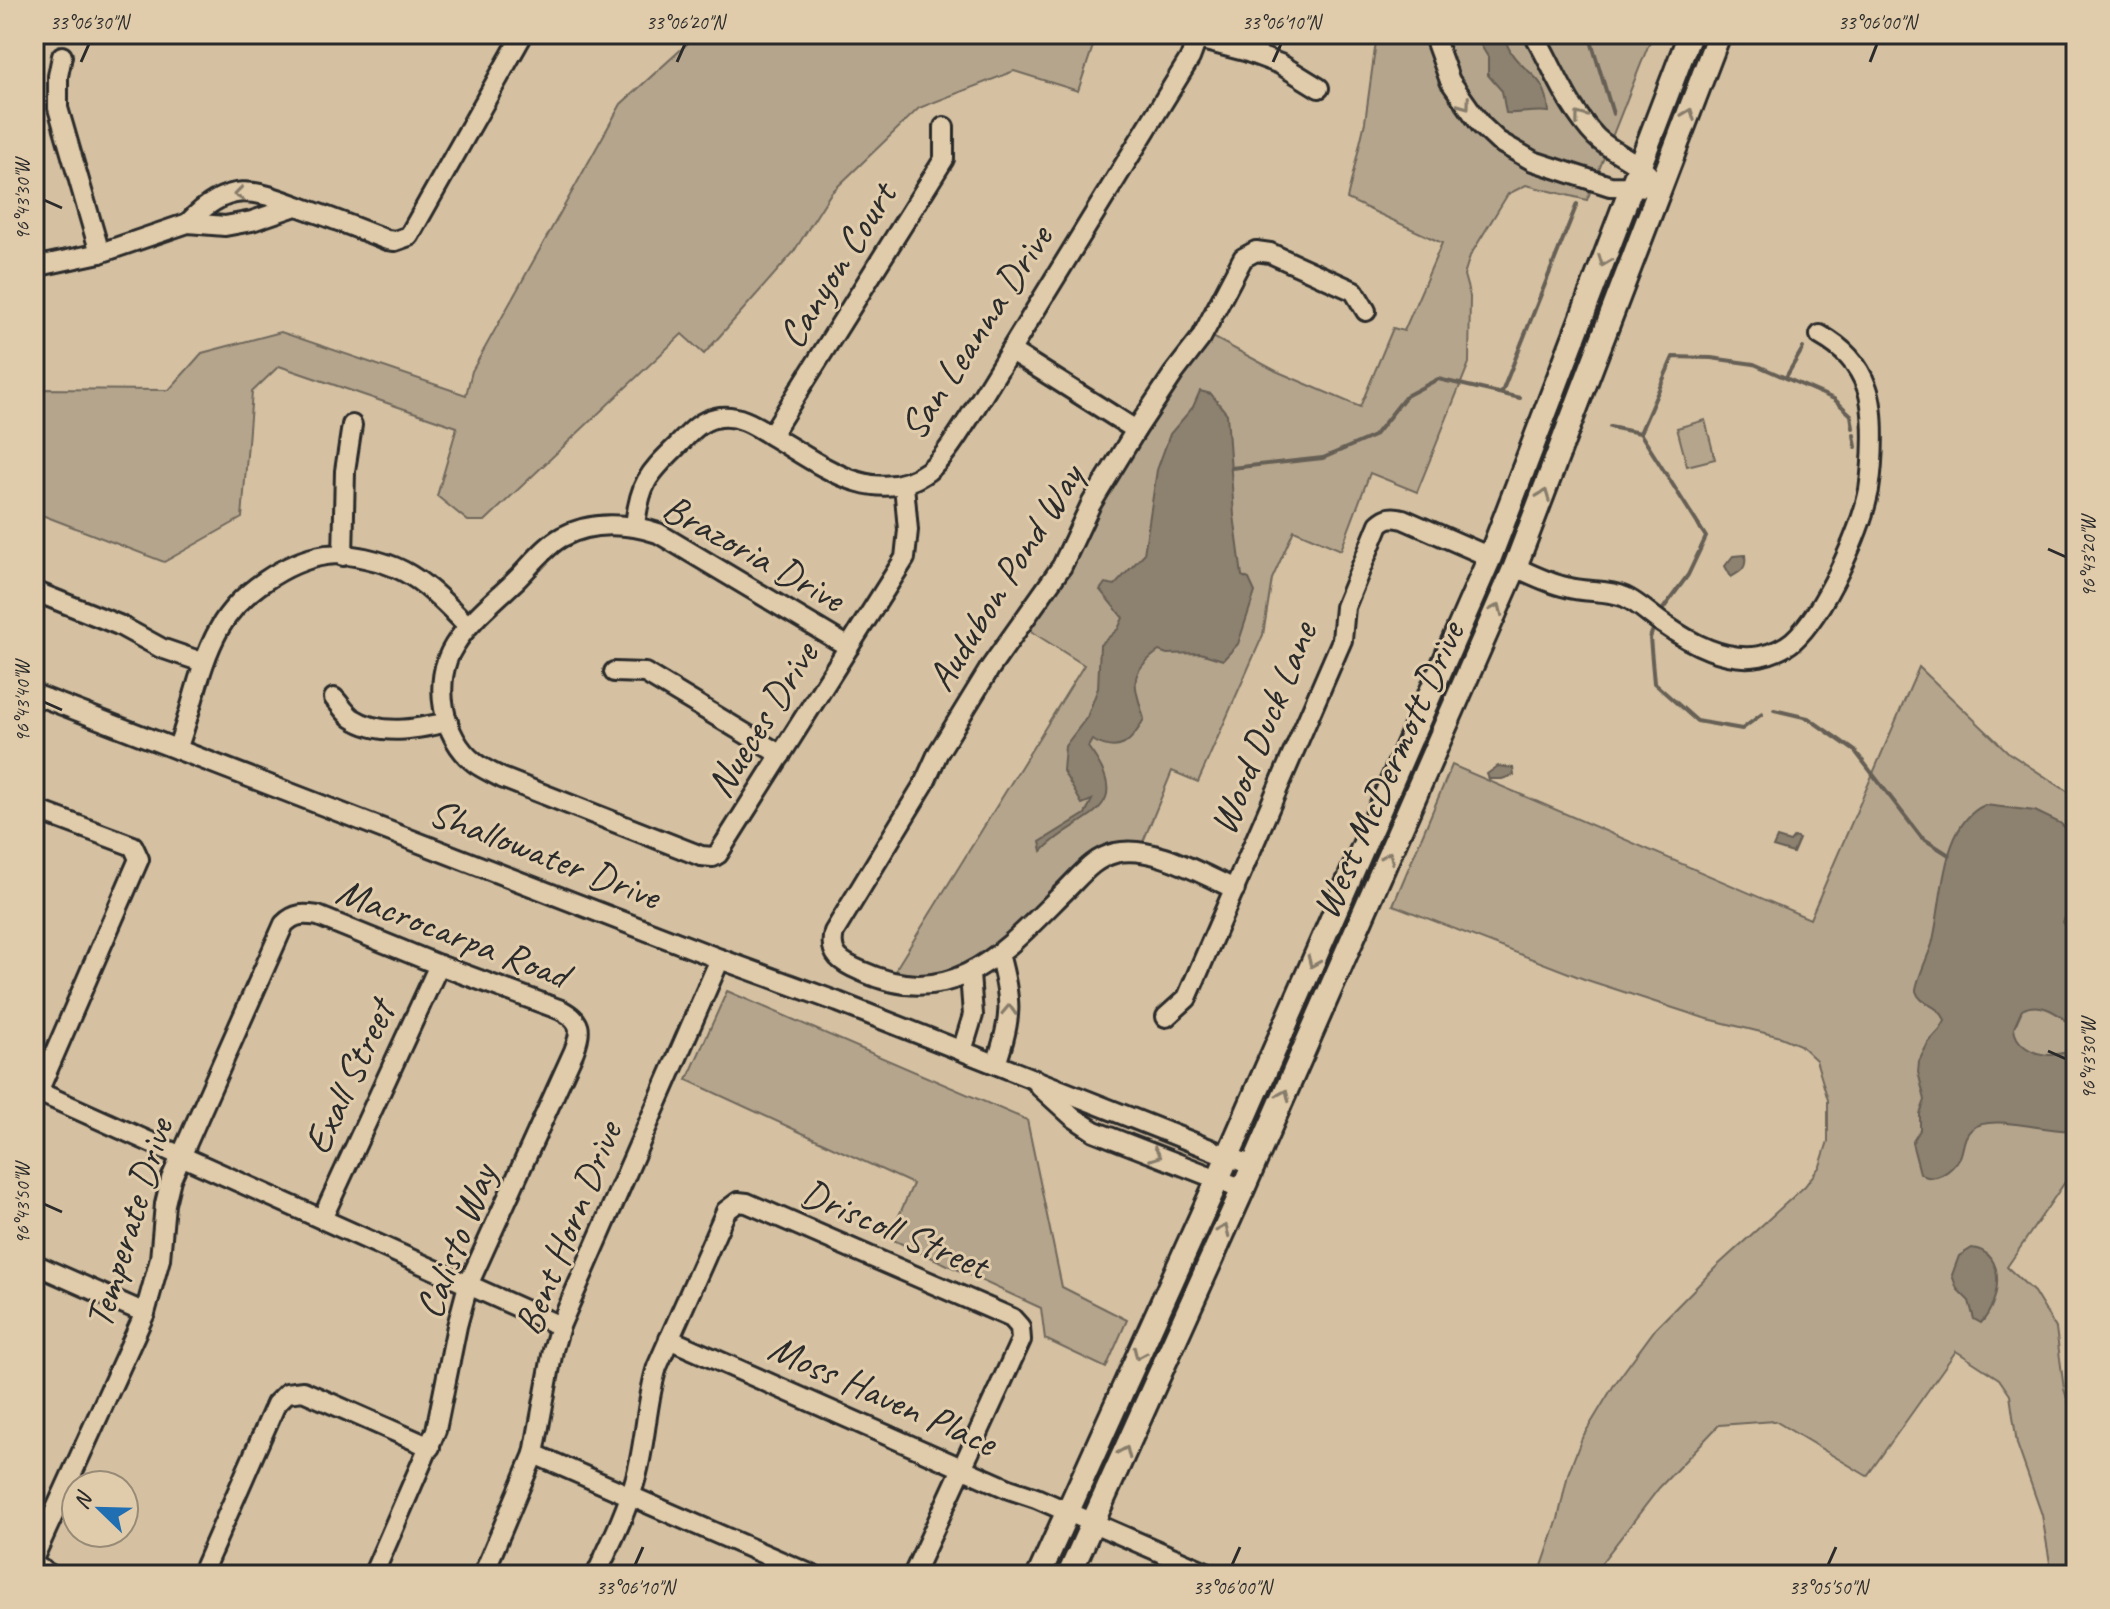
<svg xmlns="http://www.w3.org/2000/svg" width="2110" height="1609" viewBox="0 0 2110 1609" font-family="Caveat,sans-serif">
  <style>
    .green { fill: #b5a58c; stroke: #70685c; stroke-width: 2 }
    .water { fill: #8d8170; stroke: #665f54; stroke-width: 2 }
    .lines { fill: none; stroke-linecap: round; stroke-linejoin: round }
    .stream { stroke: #665f54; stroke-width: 4 }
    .minor-casing { stroke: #2b2b2b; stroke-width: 24 }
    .major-casing { stroke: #2b2b2b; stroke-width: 28 }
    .minor { stroke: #e0cbaa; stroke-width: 18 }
    .major { stroke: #e0cbaa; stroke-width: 22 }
    .oneway { stroke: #867b6a }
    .ticks { fill: none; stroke: #2b2b2b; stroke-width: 3 }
    .labels { text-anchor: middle; stroke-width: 6; stroke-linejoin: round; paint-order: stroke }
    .street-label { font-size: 40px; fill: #2b2b2b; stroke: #e0cbaa }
    .neatline { fill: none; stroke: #2b2b2b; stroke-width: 3 }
    .ticks-label { font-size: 20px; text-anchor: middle; fill: #2b2b2b }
  </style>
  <rect width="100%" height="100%" fill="#d5c1a2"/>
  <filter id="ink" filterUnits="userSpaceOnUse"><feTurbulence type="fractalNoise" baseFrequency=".0125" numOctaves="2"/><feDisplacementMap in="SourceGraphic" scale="16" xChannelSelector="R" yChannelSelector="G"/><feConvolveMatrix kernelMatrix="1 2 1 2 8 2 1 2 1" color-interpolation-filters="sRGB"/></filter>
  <g filter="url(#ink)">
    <g class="green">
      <path d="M698,34H1097L1078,91L1014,71L919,108L831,193L793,253L704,354L682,334L485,521H468L437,496L457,427L279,366L252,392L242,518L164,562L34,512V389L169,390L202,353L281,332L466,395L472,371L621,104Z"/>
      <path d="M1377,34H1647L1652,36L1587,200L1526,185L1508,194L1470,256L1464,275L1470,297L1469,363L1417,492L1370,473L1341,550L1294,530L1272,579L1263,635L1198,782L1172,771L1143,842C1112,841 1103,855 1080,874C1023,924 979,982 896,974L897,967L1084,665L1029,630L1074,563L1096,512L1170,390L1211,336L1276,371L1360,407L1393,328L1404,331L1442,243L1347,199L1365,122Z"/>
      <path d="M1705,420L1715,459L1687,466L1677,428Z"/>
      <path d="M1919,667L2009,753L2076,797V1166L2007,1267L2034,1292L2056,1328L2064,1389L2076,1426V1575H2052L2042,1515L2017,1444L2010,1395L1999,1379L1956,1351L1867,1476L1775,1421L1719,1425L1659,1488L1592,1575H1539L1558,1519L1568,1474L1582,1438L1614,1385L1656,1328L1716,1267L1805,1186L1820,1166L1828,1141V1100L1816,1060L1800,1045L1781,1037L1704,1018L1584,979L1393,905L1452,765L1810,919Z"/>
      <path d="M727,991L1027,1120L1062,1287L1127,1320L1106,1368L1045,1339L1041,1308L889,1238L913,1184L687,1080Z"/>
    </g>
    <g class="water">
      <path d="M1474,34H1504C1513,76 1546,65 1549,112C1534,110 1521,114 1506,113L1502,91L1488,75V57Z"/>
      <path d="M1200,391L1211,394L1227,414L1234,515L1242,576L1249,579L1255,592L1238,644L1223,660L1200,653L1167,654L1159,651C1126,674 1135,685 1144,719C1131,744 1119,755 1092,740L1088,747C1139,814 1078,812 1042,851L1040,842L1085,814L1092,800L1082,804L1063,771L1065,746L1087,717L1098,688L1100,645L1118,629L1123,618L1100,590L1105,583L1115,585L1144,554L1157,470L1170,434L1193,407Z"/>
      <path d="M1745,555C1747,568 1742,571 1731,577L1725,566L1733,556Z"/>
      <path d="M1498,766L1513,768L1514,775L1502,779H1489L1487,774Z"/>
      <path d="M1985,805L2035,811L2060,823L2076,837V922L2065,918L2063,922L2076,940V1029C2062,1016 2041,999 2022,1010L2014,1028C2015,1045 2033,1054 2049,1055C2058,1055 2067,1051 2076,1051V1130C2050,1134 1991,1112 1972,1129C1963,1136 1964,1148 1960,1157C1952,1171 1934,1185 1920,1173L1912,1143L1920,1130V1114L1925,1100L1918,1072L1919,1061L1928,1043L1940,1030L1945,1021C1939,1003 1920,1006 1916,991C1915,984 1929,954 1932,944C1943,904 1940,824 1985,805Z"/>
      <path d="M1794,837L1799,839L1793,853L1773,847L1777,838L1790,842Z"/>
      <path d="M1972,1248C2008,1252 2000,1303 1981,1323L1974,1319L1969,1301L1957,1289L1952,1275L1959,1256Z"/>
    </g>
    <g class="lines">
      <g class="stream">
        <path d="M1589,34L1613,114"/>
        <path d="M1786,377L1803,348"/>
        <path d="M1502,392L1577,204"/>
        <path d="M1610,427L1640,433L1706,537L1688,575L1663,609"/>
        <path d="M1640,433L1673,357L1711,358L1754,364L1834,399L1851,415L1853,428"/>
        <path d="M1854,435L1856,447"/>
        <path d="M1231,468L1323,458L1374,436L1406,396L1438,379L1520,398"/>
        <path d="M1652,632L1650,638L1654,683L1697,721L1742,729L1762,714"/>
        <path d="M1774,710L1808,718L1855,751L1921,837L1949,855"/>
      </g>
      <g class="minor-casing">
        <g id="minor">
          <path d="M1433,34L1450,81L1481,125L1498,141L1533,161L1610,186L1661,187"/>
          <path d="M1534,34C1554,69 1568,108 1596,137C1611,152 1631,157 1648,174"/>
          <path d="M1198,39L1245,51L1280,64L1319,88"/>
          <path d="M62,56L58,76V108L100,253"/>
          <path d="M188,223C232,176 259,192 311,211C337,220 362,230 387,240L395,241L409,236L523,34"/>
          <path d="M34,267L100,253L188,223L225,226L252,221L296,206"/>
          <path d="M1011,351L1136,430"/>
          <path d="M771,435L944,159V127"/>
          <path d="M635,525C640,484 647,475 676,447C688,435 699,421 715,418C737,413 755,425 772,436C818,463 876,510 928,471C945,457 957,436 969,418L1190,58L1199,34"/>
          <path d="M343,556L345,471L352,425"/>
          <path d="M1515,567C1531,574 1548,583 1566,587C1585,593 1606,589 1625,597C1640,604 1651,616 1665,625C1692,644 1727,662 1760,656C1771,654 1785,648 1793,641C1824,613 1861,531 1869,490C1873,464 1876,413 1867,388C1858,363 1843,348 1820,335"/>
          <path d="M34,591L119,625L161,648L202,662"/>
          <path d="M849,647L658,533C628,523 591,521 562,537C546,545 527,570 513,583C492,603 469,621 454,646C432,680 442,738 475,763C483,769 493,773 502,778L701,856L713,857L718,854L905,558L908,530L904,485"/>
          <path d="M614,672L645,673L781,755"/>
          <path d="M34,694L720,959L838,1002L1253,1166"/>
          <path d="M334,698C340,704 345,713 352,718C381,737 417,729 448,722"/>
          <path d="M177,749C193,708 198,667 219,629C238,594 286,561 326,555C347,552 384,561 403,571C428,584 448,606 468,626"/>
          <path d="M34,809L133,846L139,859L38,1092"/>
          <path d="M1235,889C1201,874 1152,844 1115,853C1094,858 1082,874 1067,889C1006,949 955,1014 861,971C842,963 828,955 834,932L924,784L938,753L990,668L1062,566L1091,504L1136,430L1174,373L1201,338L1243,258L1256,251L1270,253L1354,291L1366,311"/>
          <path d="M1166,1017L1187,998L1342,640L1345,607L1379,524C1387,517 1392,516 1403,519L1490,557"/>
          <path d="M962,1051L973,1015L970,974"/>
          <path d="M996,1064C1012,1018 1012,1001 999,954"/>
          <path d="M1039,1086L1073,1117L1094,1131L1243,1189"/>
          <path d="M34,1090L560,1326"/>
          <path d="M322,1219L439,965"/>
          <path d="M34,1264L145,1313"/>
          <path d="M669,1339L1009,1489L1036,1498L1213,1575"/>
          <path d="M534,1454L812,1575"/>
          <path d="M34,1557L145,1313L160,1259L165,1204L171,1179L284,924C295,913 304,914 318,916L439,965L561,1010C582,1021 582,1030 574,1051L468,1285L457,1326L436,1430L373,1575"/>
          <path d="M34,1565L51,1575"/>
          <path d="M201,1575L276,1404L287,1393L303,1391L430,1447"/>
          <path d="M483,1575L534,1454L553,1350L560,1326L720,959"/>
          <path d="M596,1575C611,1543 627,1511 636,1477C646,1441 646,1403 657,1367L726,1211L738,1202L747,1203L1012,1318L1020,1327L1021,1340L913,1575"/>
        </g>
      </g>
      <g class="major-casing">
        <g id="major">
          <path d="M1039,1575L1218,1179L1490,557L1690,34"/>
          <path d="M1069,1575L1243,1189L1515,567L1719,34"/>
        </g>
      </g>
      <use href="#minor" class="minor"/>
      <use href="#major" class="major"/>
    </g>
    <defs><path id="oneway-chevron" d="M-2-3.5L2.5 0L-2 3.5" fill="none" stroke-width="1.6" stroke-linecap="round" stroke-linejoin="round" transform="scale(2)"/></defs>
    <g class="oneway">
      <use href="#oneway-chevron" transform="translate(1465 104) rotate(54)"/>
      <use href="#oneway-chevron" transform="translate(1689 114) rotate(-69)"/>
      <use href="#oneway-chevron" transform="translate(1580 117) rotate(-127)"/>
      <use href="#oneway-chevron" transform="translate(239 194) rotate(173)"/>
      <use href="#oneway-chevron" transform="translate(1604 261) rotate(111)"/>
      <use href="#oneway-chevron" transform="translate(1544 495) rotate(-69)"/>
      <use href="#oneway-chevron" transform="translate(1497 609) rotate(-66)"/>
      <use href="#oneway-chevron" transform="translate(1388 857) rotate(-66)"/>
      <use href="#oneway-chevron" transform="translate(1313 962) rotate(114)"/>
      <use href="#oneway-chevron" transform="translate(1009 1010) rotate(-88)"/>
      <use href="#oneway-chevron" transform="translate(1284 1095) rotate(-66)"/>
      <use href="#oneway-chevron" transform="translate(1156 1155) rotate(21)"/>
      <use href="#oneway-chevron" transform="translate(1224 1230) rotate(-66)"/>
      <use href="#oneway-chevron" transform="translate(1139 1354) rotate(114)"/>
      <use href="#oneway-chevron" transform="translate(1125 1452) rotate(-66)"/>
    </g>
  </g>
  <path class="ticks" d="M81,62L89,44M677,62L685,44M1273,62L1281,44M1870,62L1877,44M44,200L62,208M2048,549L2066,557M44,702L62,710M2048,1051L2066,1059M44,1204L62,1212M635,1565L643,1547M1232,1565L1240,1547M1828,1565L1836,1547"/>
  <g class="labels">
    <g class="street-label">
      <text transform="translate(836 265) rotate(-58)" y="14">Canyon Court</text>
      <text transform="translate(975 332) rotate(-57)" y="14">San Leanna Drive</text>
      <text transform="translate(754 552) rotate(29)" y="14">Brazoria Drive</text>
      <text transform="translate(1004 577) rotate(-58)" y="14">Audubon Pond Way</text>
      <text transform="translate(761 719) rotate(-58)" y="14">Nueces Drive</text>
      <text transform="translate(1262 728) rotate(-68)" y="14">Wood Duck Lane</text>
      <text transform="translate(1387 770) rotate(-66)" y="14">West McDermott Drive</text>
      <text transform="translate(545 853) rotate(21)" y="14">Shallowater Drive</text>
      <text transform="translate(453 932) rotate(21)" y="14">Macrocarpa Road</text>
      <text transform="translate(348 1077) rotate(-65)" y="14">Exall Street</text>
      <text transform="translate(128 1223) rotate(-73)" y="14">Temperate Drive</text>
      <text transform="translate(567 1228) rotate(-68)" y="14">Bent Horn Drive</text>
      <text transform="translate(895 1228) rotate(23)" y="14">Driscoll Street</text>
      <text transform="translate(455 1241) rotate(-69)" y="14">Calisto Way</text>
      <text transform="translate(883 1394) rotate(24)" y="14">Moss Haven Place</text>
    </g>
  </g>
  <rect width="2110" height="1609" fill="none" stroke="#e0cbaa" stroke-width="88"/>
  <g transform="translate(100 1509) rotate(293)"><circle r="38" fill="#e0cbaa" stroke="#988b77" stroke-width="2"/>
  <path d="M0-6L14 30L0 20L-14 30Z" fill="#1f6fb2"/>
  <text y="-12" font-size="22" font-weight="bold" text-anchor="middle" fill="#2b2b2b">N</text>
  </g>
  <rect x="44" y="44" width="2022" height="1521" class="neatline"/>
  <g class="ticks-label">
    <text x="89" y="29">33°06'30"N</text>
    <text x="685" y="29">33°06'20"N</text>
    <text x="1281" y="29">33°06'10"N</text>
    <text x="1877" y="29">33°06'00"N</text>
    <text transform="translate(22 200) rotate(-90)" y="7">96°43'30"W</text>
    <text transform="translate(2088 557) rotate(-90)" y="7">96°43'20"W</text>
    <text transform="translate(22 702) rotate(-90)" y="7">96°43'40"W</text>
    <text transform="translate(2088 1059) rotate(-90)" y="7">96°43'30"W</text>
    <text transform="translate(22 1204) rotate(-90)" y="7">96°43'50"W</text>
    <text x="635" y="1594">33°06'10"N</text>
    <text x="1232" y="1594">33°06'00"N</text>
    <text x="1828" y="1594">33°05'50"N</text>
  </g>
</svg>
